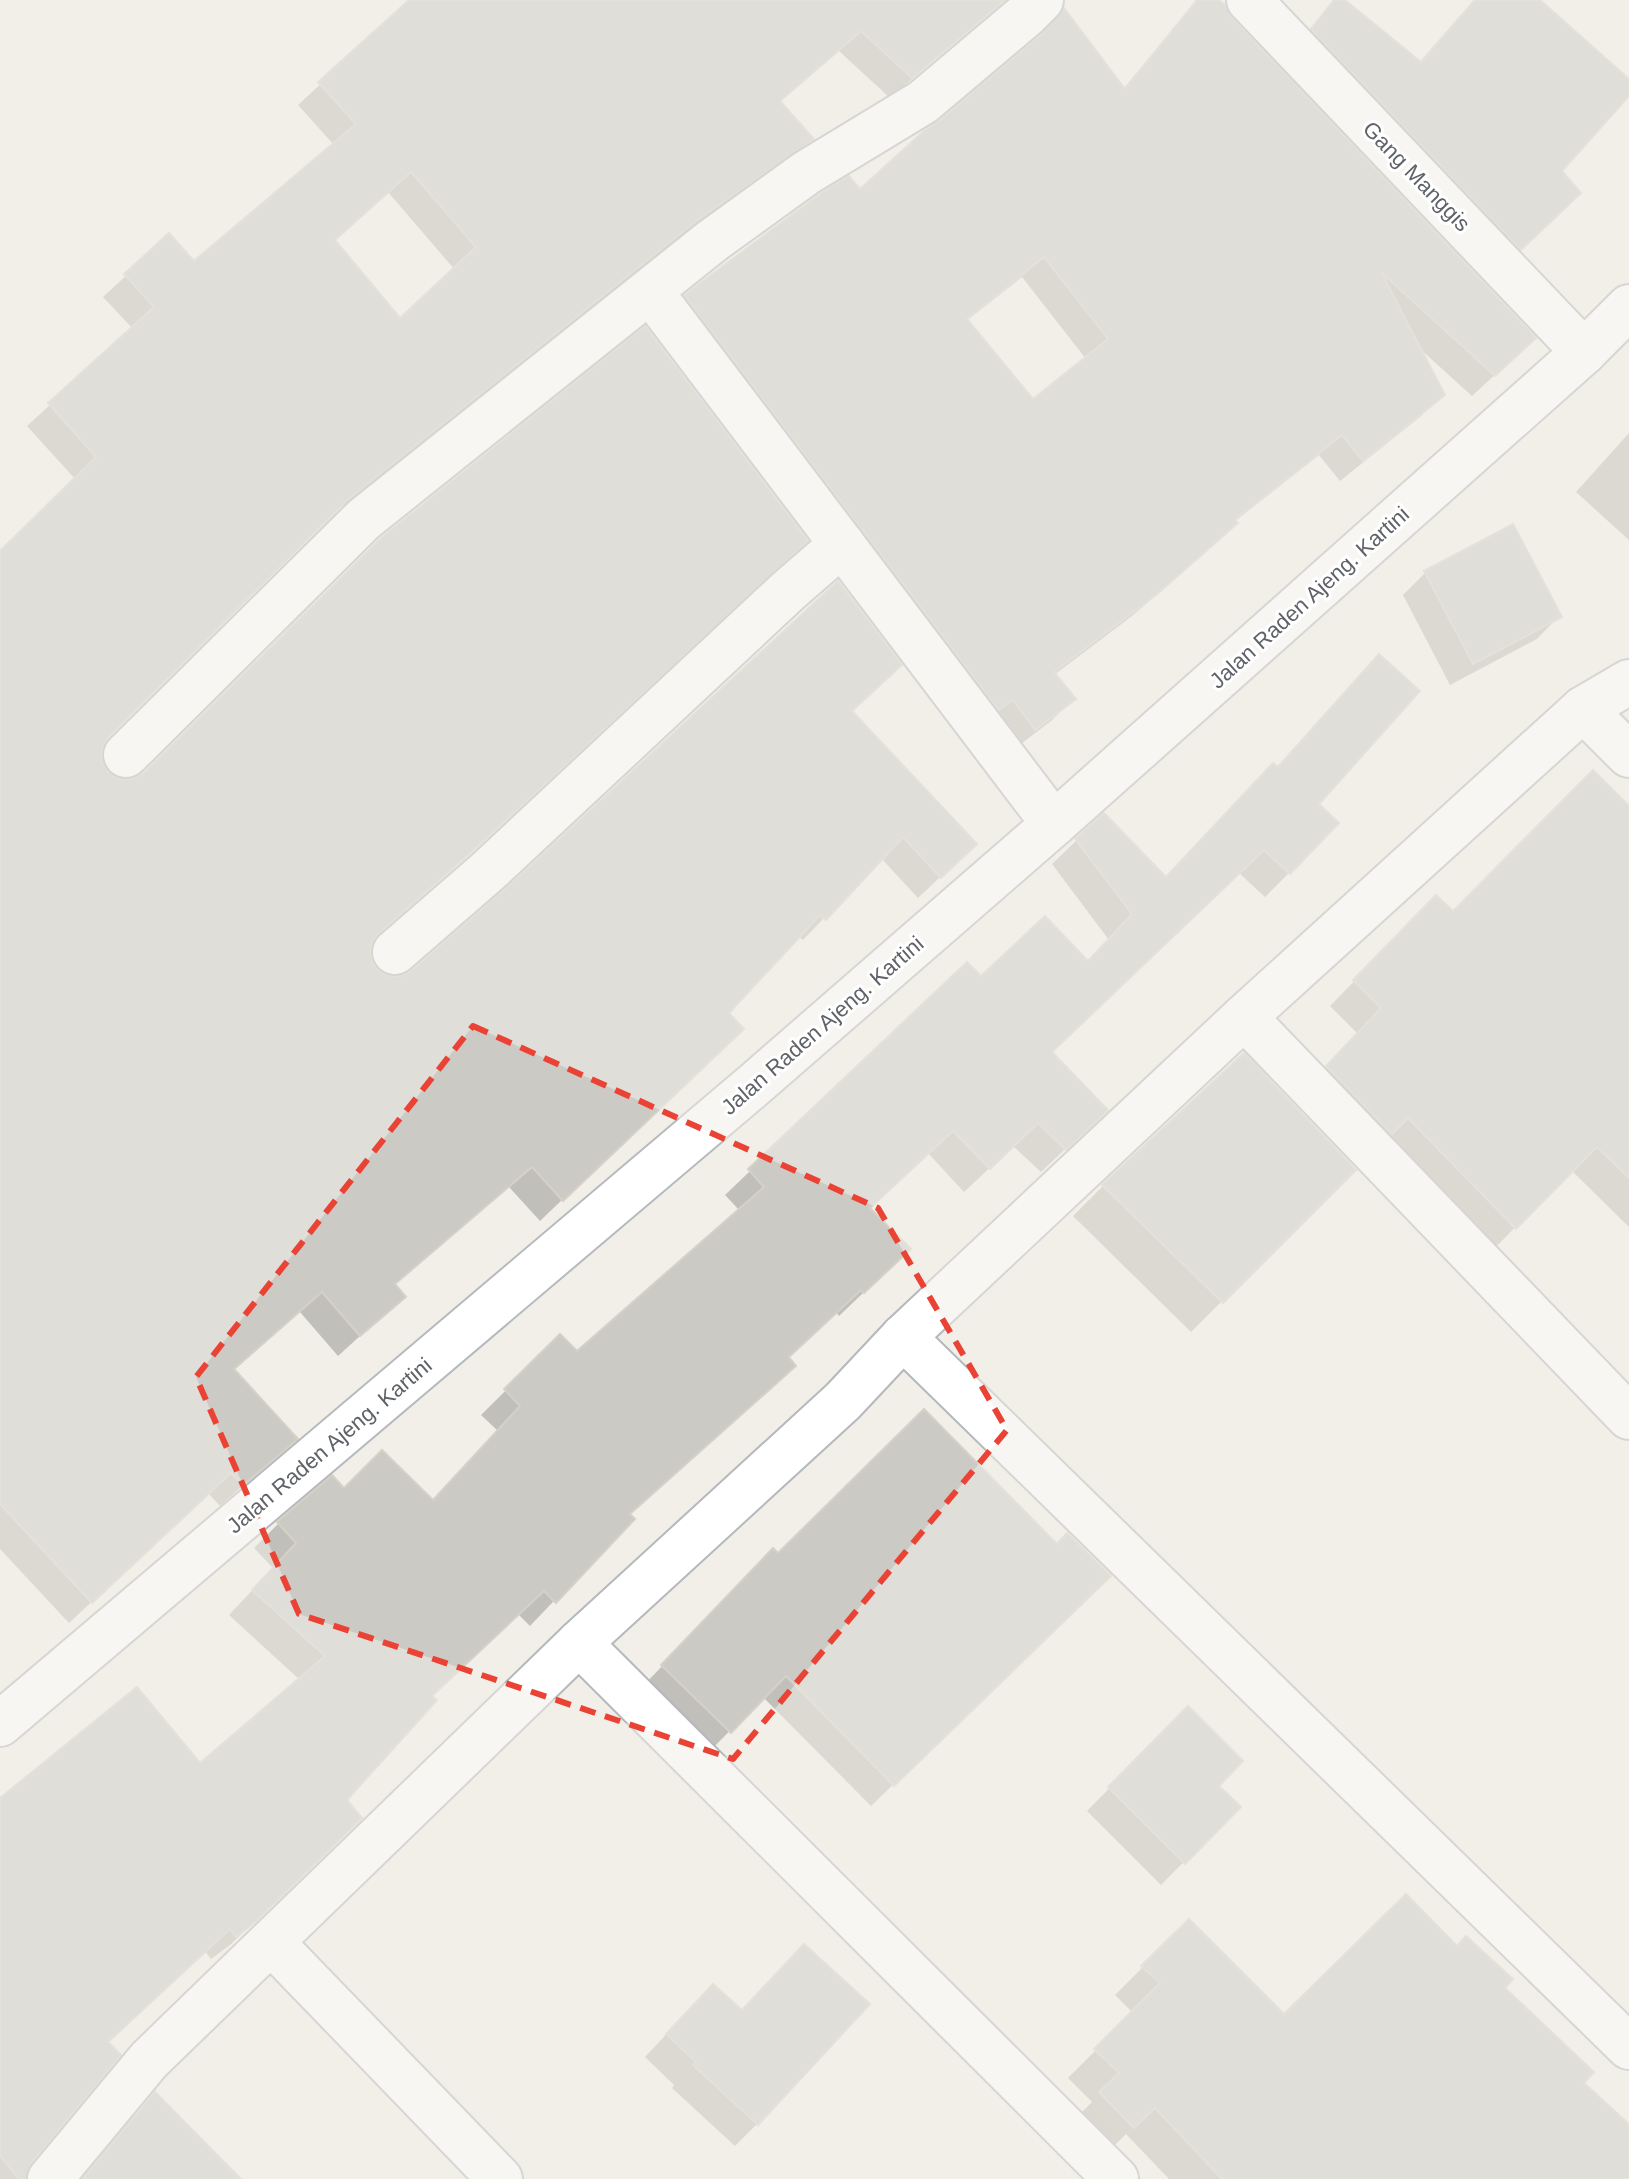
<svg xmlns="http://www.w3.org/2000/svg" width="1629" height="2179" viewBox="0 0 1629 2179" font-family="Arial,sans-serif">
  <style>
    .shadow { fill: #0003; fill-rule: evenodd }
    .building { fill: #cccac5; stroke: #d6d1c6; stroke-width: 2; fill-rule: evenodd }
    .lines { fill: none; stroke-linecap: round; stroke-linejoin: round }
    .street-casing { stroke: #b5b8bc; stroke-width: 48 }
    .secondary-casing { stroke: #b6babf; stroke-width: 48 }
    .street { stroke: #fff; stroke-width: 44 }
    .secondary { stroke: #fff; stroke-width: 44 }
    .marked { fill: none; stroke: #ea4335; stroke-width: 6; stroke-dasharray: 16 10; stroke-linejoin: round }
    .labels { text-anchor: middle; stroke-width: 6; stroke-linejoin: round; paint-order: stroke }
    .street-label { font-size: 22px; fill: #5f6368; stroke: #fff }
  </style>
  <rect width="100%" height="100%" fill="#f1efe8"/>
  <g class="shadow">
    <path d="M412,0H1008L999,4L890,98L839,51L778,103L811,139L790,160L672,243L324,521L106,737L100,747V761L107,775L118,781H132L784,562L446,875L373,939L369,944V958L374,969L387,978H401L850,712L953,865L918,898L881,858L803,940L798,936L726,1013L719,1050L540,1221L509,1187L393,1286L403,1297L338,1356L300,1312L233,1371L295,1438L220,1506L208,1493L69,1623L0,1549V554L76,480L27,426L133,329L103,297L169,236L194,264L334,145L298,105ZM388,192L455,270L400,321L334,241Z"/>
    <path d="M1198,0H1215L1512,359L1472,396L1419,348L1443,394L1421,416L1340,481L1319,455L1234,522L1214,544L1132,616L1054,675L1073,699L1051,721L1013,750L664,318L686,297L860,192L1032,46L1064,11L1123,89ZM1022,277L1086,359L1032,402L966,321Z"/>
    <path d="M1336,0H1341L1419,63L1474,0H1537L1629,82V93L1559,171L1552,219L1493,275L1285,57Z"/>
    <path d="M1629,433V540L1576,492Z"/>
    <path d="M1425,573L1559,616L1537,639L1450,685L1403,595Z"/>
    <path d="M1355,681L1316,805L1289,873L1265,897L1239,873L1050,1052L1081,1134L1041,1172L1013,1146L964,1192L928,1153L868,1209L884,1273L839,1316L836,1312L787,1358L628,1515L632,1519L530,1626L518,1614L430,1696L344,1800L336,1842L230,1945L211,1959L205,1951L106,2043L29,2163L24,2179H0V1800L200,1766L300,1680L229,1615L273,1568L254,1548L278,1524L332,1478L344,1491L432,1502L498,1431L481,1415L560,1337L577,1354L740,1211L725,1195L967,964L981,979L1087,963L1109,940L1052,864L1077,840L1165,879L1276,768Z"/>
    <path d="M1629,809V1227L1571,1170L1491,1252L1303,1092L1358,1034L1330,1006L1436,898L1453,914Z"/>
    <path d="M1353,1170L1191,1332L1073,1216L1103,1186Z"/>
    <path d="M1057,1546L1087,1597L871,1806L763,1697L708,1753L641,1688L752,1573L778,1555Z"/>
    <path d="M1188,1709L1216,1786L1238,1807L1161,1885L1087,1811Z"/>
    <path d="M1189,1921L1284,2017L1456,1949L1502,1988L1581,2084L1629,2127V2179H1169L1126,2134L1105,2155L1073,2121L1092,2102L1068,2078L1133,2013L1115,1995Z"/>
    <path d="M690,2009L757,2124L735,2146L672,2088L674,2085L645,2057Z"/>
    <path d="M155,2095L238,2179H81L131,2119Z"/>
  </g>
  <g class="building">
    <path d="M409,0H1005L912,78L861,31L780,101L814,139L696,221L346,501L108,737L102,749V761L108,772L120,779H133L144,773L381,538L645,326L808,541L470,853L379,933L371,945V958L376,968L388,976H401L411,971L504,890L838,581L902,665L852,711L977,844L941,878L903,837L826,920L820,915L729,1013L744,1029L563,1201L532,1167L395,1284L406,1297L360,1336L322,1292L234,1369L298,1439L243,1485L231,1473L92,1603L0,1504V551L96,457L48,403L154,307L124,274L169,233L194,261L356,124L318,82ZM411,172L476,247L400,318L335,240Z"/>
    <path d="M1197,0H1218L1225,5L1231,17L1536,338L1495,376L1381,272L1445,395L1363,461L1342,435L1235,520L1238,523L1156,595L1054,672L1076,699L1035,730L1013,700L999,710L684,295L820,194L849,176L860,189L925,130L939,121L1042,34L1064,8L1125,89ZM1044,257L1108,339L1033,399L967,319Z"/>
    <path d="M1334,0H1345L1421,62L1475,0H1540L1629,79V96L1562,171L1581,193L1521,250L1311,29Z"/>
    <path d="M1513,524L1562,617L1473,664L1424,571Z"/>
    <path d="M1379,654L1420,691L1319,804L1339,823L1290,874L1264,850L1052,1052L1108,1110L1066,1150L1038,1123L990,1169L953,1131L870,1208L911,1249L864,1293L861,1290L789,1357L796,1366L630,1514L635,1519L556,1603L544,1591L432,1696L437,1700L347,1800L362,1818L256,1921L236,1937L230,1929L108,2042L121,2055L31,2163L26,2179H19L0,2156V1798L137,1687L200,1763L325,1656L252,1590L296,1543L277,1522L332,1475L344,1488L382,1450L433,1500L520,1406L504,1389L560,1334L577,1351L764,1187L748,1169L967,962L981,976L1045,916L1088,961L1132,914L1075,839L1104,813L1166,877L1273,763L1278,767Z"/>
    <path d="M1593,770L1629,806V1178L1597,1147L1516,1229L1408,1118L1392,1134L1326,1066L1381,1008L1353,980L1436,895L1453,911Z"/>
    <path d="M1244,1053L1356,1170L1223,1303L1102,1185Z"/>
    <path d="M924,1409L1057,1544L1067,1533L1111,1576L894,1786L786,1676L731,1733L661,1665L773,1548L778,1553Z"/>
    <path d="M1188,1706L1243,1761L1219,1786L1241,1807L1185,1864L1108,1787Z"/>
    <path d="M1406,1894L1457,1946L1466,1936L1513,1979L1505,1988L1594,2072L1584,2083L1629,2124V2179H1222L1155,2108L1134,2128L1099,2092L1119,2073L1094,2049L1160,1983L1141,1966L1189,1919L1284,2014Z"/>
    <path d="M804,1944L870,2004L758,2125L693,2065L696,2062L666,2034L713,1984L742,2010Z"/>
    <path d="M155,2092L241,2179H83Z"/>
  </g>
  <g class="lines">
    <g class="street-casing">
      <g id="street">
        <path d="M1249,0L1584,352"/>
        <path d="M650,291L1054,824"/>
        <path d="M1583,709L1629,755"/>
        <path d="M126,755L364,519L712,241L806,173L923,102L1026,15L1041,0"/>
        <path d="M395,952L487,872L788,591L842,544"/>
        <path d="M1244,1017L1629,1417"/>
        <path d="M903,1337L1629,2047"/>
        <path d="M579,1643L1116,2179"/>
        <path d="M271,1942L500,2179"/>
        <path d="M50,2179L149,2060L579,1643L843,1401L903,1337L1244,1017L1583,709L1629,682"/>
      </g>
    </g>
    <g class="secondary-casing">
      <path id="secondary" d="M0,1724L755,1084L1054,824L1584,352L1629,307"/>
    </g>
    <use href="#street" class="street"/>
    <use href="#secondary" class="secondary"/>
  </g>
  <path d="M0 0H1629V2179H0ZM473,1026L878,1208L1007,1430L733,1759L299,1614L196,1377Z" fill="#f1efe8" fill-opacity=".55" fill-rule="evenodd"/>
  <path class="marked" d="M473,1026L878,1208L1007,1430L733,1759L299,1614L196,1377Z"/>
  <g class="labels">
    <g class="street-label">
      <text transform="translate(1417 176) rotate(46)" y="8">Gang Manggis</text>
      <text transform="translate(1309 597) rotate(-42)" y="8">Jalan Raden Ajeng. Kartini</text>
      <text transform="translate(822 1025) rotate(-41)" y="8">Jalan Raden Ajeng. Kartini</text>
      <text transform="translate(329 1445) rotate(-40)" y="8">Jalan Raden Ajeng. Kartini</text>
    </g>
  </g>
</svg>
